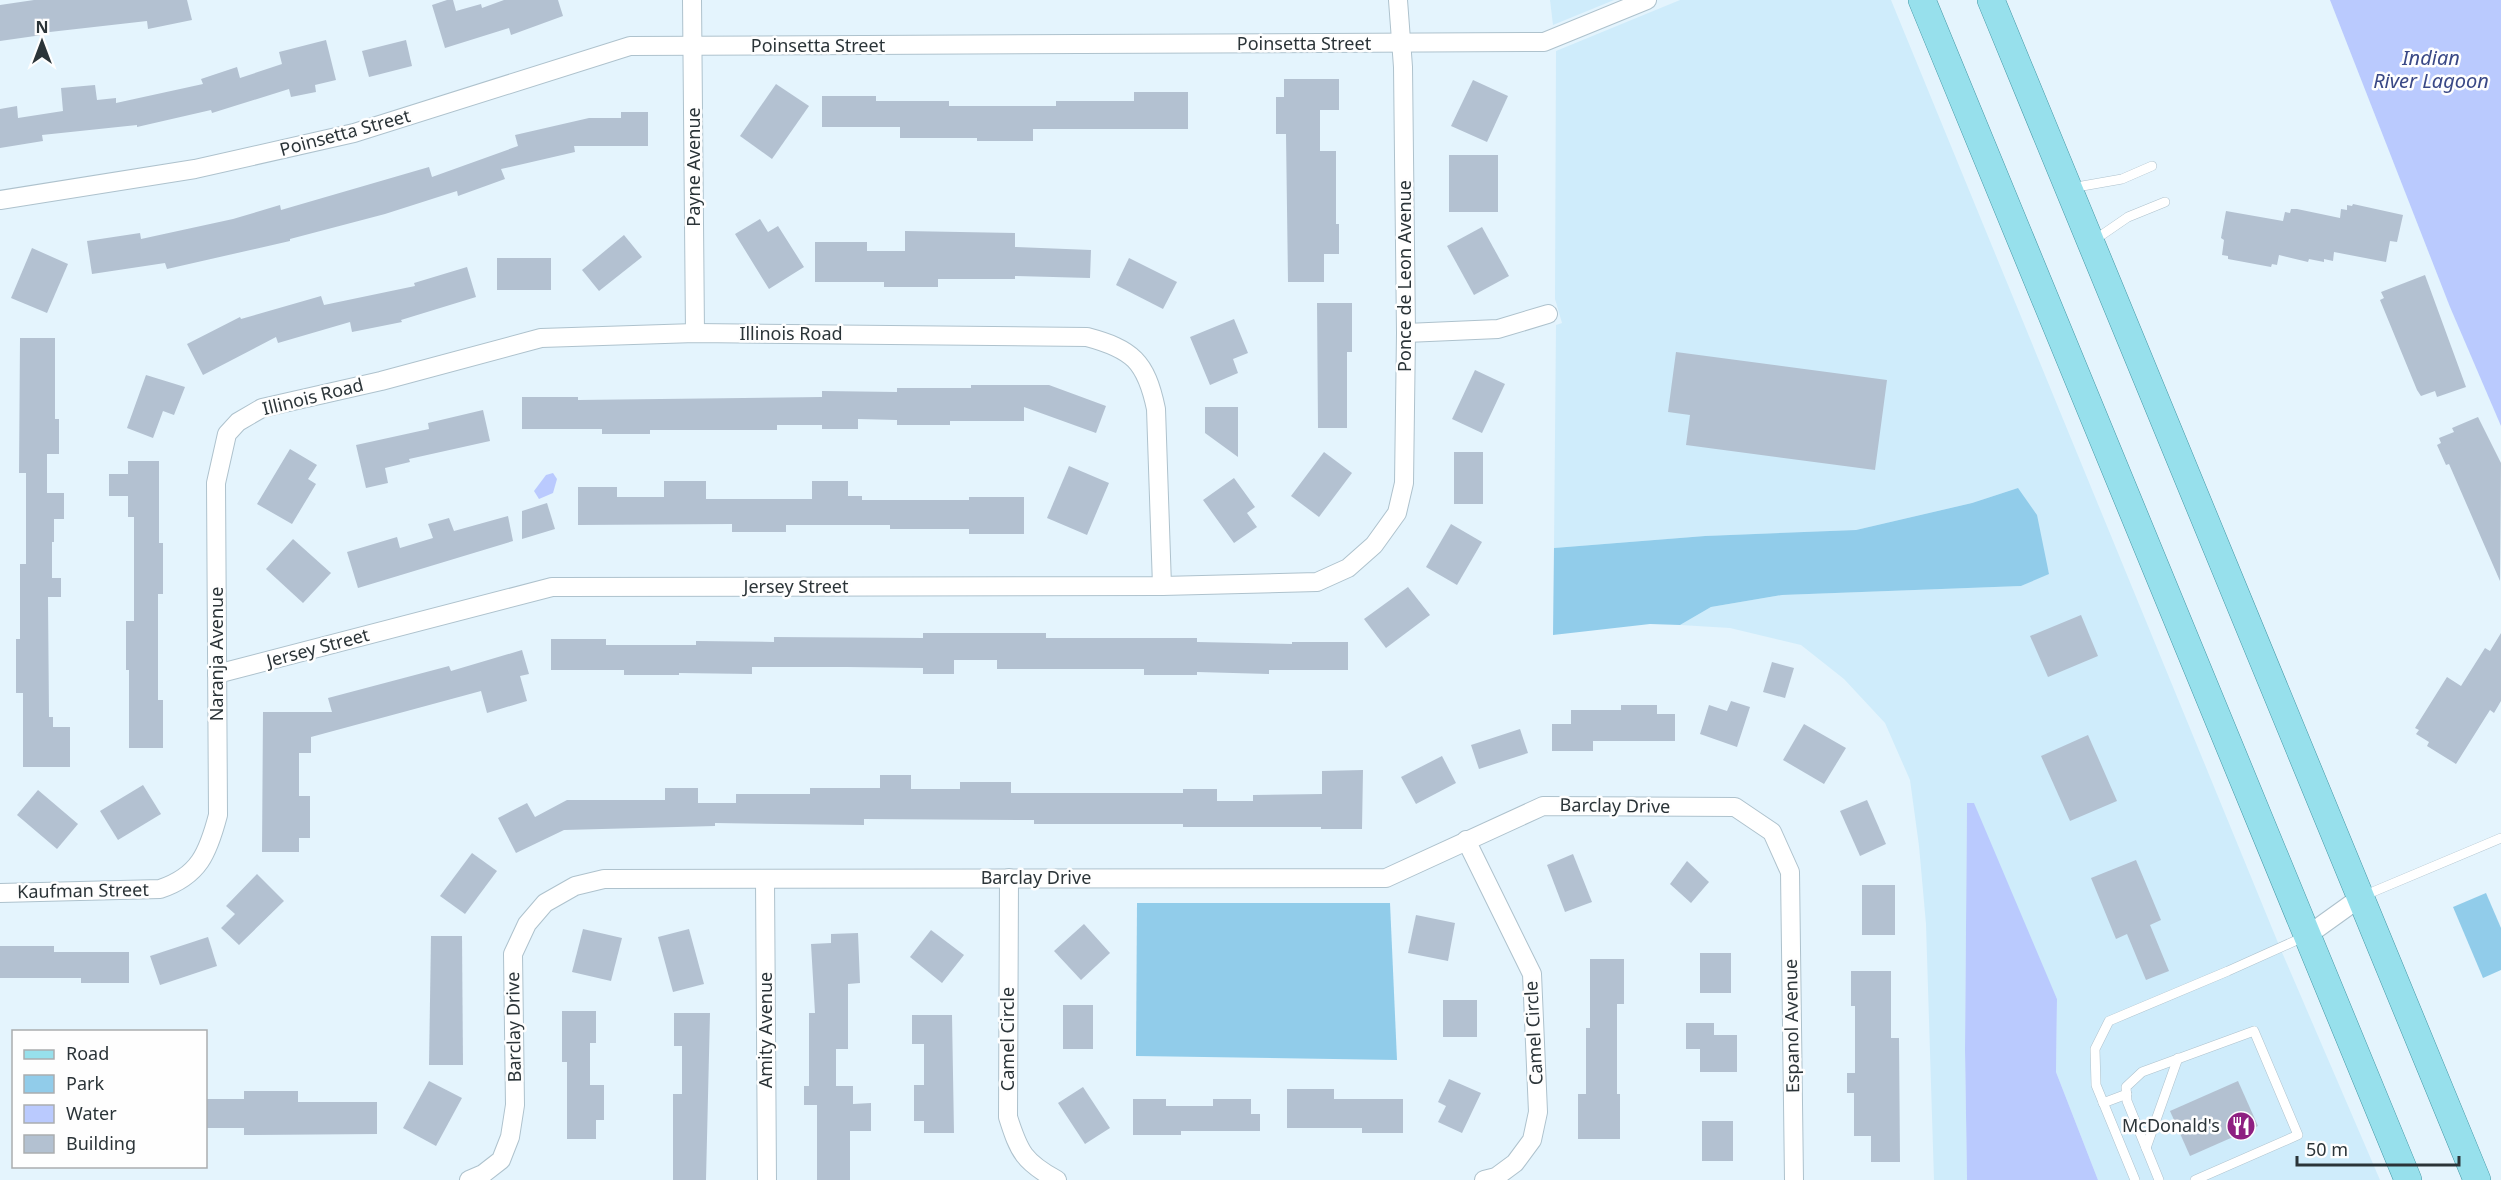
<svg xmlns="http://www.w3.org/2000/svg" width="2501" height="1180" viewBox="0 0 2501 1180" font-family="'Noto Sans',sans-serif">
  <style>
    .built { fill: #cfecfb }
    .green { fill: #91ccea }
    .water { fill: #bacafe }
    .building { fill: #b3c1d1 }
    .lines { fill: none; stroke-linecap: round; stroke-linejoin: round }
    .service-casing { stroke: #aec2cd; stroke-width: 10 }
    .minor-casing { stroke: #aec2cd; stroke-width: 20 }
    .primary-casing { stroke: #4497a5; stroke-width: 28 }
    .service { stroke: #fff; stroke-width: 9 }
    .minor { stroke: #fff; stroke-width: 18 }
    .primary { stroke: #97e0ec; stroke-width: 27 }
    .labels { text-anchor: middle; stroke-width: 5; stroke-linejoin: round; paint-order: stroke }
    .street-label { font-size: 18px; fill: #2b3438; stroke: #fefefe }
    .poi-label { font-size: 18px; fill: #2b3438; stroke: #fefefe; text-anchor: end }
    .water-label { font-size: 20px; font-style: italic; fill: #394886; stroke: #fefefe }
  </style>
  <rect width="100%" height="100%" fill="#e4f4fd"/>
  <g class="built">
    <path d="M1550,0H1614L1553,25Z"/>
    <path d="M1680,0H1891L2281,950L2380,1180H2098L2056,1072L2057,999L1967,803L1965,1050L1967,1180H1934L1926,924L1919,846L1910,780L1885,723L1844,679L1801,645L1730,628L1680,625L1711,607L1782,595L2021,586L2049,573L2018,488L1972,503L1856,530L1705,536L1554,548L1556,325L1562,323L1555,299L1556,51Z"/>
  </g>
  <g class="green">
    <path d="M2018,488L2037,515L2049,574L2021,586L1782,595L1711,607L1680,625L1650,624L1553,635L1554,548L1705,536L1856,530L1972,503Z"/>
    <path d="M2486,893L2501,928V970L2483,978L2453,907Z"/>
    <path d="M1137,903H1390L1397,1060L1136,1056Z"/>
  </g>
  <g class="water">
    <path d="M2330,0H2501V426L2450,307Z"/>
    <path d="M553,473L557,479L553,493L539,499L534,491L546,475Z"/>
    <path d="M1967,803H1974L2057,999L2056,1072L2098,1180H1967L1965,1050Z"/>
  </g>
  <g class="building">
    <path d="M34,0H187L192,20L148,29L147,21L41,33L42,35L0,41V5Z"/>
    <path d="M447,0H453L456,11L481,4L482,8L504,0H558L563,16L511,35L509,28L445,48L432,5Z"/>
    <path d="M326,40L336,80L315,85L316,92L291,97L289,89L212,113L211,110L137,127V125L42,135L43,141L0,148V109L17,106L18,118L63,111L61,88L95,85L97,100L116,98V103L203,84L201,79L237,67L240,78L282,64L279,52Z"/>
    <path d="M406,40L412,66L369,77L362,51Z"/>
    <path d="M1284,79H1339V110H1320V151H1336V224H1339V254H1324V282H1288L1286,134H1276V97H1284Z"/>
    <path d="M1473,80L1508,96L1487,142L1451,126Z"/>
    <path d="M776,84L809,106L772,159L740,136Z"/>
    <path d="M1134,92H1188V129H1033V141H977V138H900V127H822V96H876V101H949V106H1056V101H1134Z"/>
    <path d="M621,112H648V146H574L575,152L501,169L505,179L458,196L457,191L385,214L290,239V241L167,269L165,263L92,274L87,241L140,233L141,239L233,219L280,205L281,210L429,167L432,177L518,146L515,135L589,118H621Z"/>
    <rect x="1449" y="155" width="49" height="57"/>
    <path d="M2353,204L2403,215L2397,242L2390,241L2386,262L2334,252L2333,261L2324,259V262L2309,259L2308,262L2279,255L2277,265L2272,264L2271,267L2228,259V256L2222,255L2224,240L2221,238L2226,211L2283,221L2285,212L2290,213L2291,209H2297L2340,218L2341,209L2347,210V205L2352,206Z"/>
    <path d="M760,219L768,232L778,226L804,267L769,289L735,234Z"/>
    <path d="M1482,227L1509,276L1474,295L1447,246Z"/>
    <path d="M905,231L1015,233V247L1091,250L1090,278L1015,276V279H938V287H884V282H815V242H867V251H905Z"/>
    <path d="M624,235L642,257L599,291L582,270Z"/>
    <path d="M32,248L68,264L47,313L11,298Z"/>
    <rect x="497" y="258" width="54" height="32"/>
    <path d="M1129,258L1177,282L1163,309L1116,285Z"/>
    <path d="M467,267L476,297L401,320L402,322L352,332L350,322L278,343L276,337L203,375L187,344L240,317L241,319L321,296L324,305L415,286L414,283Z"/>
    <path d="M2425,275L2466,387L2437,397L2435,391L2421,396L2417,390L2380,300L2384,298L2381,292Z"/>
    <path d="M1317,303H1352V352H1347V428H1318Z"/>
    <path d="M1234,319L1248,353L1233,359L1238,373L1210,385L1190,337Z"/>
    <path d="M20,338H55V419H59V454H47V493H64V519H54V542H52V578H61V597H48L49,717H53V727H70V767H23V693H16V639H20V564H26V473H19Z"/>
    <path d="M1676,352L1887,380L1875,470L1686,445L1690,415L1668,412Z"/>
    <path d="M1475,370L1505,384L1482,433L1452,419Z"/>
    <path d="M146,375L185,387L174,415L163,411L153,438L127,428Z"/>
    <path d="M971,385H1049L1106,406L1096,433L1024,407V421H950V425H897V420L858,419V429H822V425H777V430H650V434H602V429H522V397H578V400L822,397V391L897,392V388H971Z"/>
    <path d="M1205,407H1238V457L1205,433Z"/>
    <path d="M483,410L490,441L409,459L410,462L385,468L388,483L366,488L356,445L429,429L428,423Z"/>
    <path d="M2478,417L2501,463L2500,581L2449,464L2446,465L2437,445L2441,443L2439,438L2454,432L2452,428Z"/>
    <path d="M290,449L317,465L308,479L316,484L292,524L257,504Z"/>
    <path d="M1324,452L1352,473L1319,517L1291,496Z"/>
    <rect x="1454" y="452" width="29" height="52"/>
    <path d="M128,461H159V543H163V594H158V700H163V748H129V670H126V621H134V517H128V496H109V474H128Z"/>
    <path d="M1069,466L1109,483L1087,535L1047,518Z"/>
    <path d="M1234,478L1255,507L1247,513L1257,527L1234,543L1203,500Z"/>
    <path d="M664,481H706V499H812V481H848V496H862V500H969V497H1024V534H969V529H890V525H786V532H732V524L578,525V487H617V497H664Z"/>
    <path d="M547,503L555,529L522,539V511Z"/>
    <path d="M508,516L513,541L358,588L347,552L397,537L400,548L433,538L428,524L449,518L454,531Z"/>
    <path d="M1451,524L1482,542L1457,585L1426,567Z"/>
    <path d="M293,539L331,573L303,603L266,569Z"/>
    <path d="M1408,587L1430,615L1386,648L1364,619Z"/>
    <path d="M2081,615L2098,656L2048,677L2030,636Z"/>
    <path d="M923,633H1046V638H1197V642L1292,644V642H1348V670H1269V674L1197,672V675H1144V669H997V660H954V674H923V668L847,667H752V674L679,673V675H624V670H551V639H606V645H696V641L774,642V637L923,638Z"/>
    <path d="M2501,633V701L2494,713L2490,710L2456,764L2427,746L2429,742L2416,734L2419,730L2415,728L2447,677L2461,686L2485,648L2490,651Z"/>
    <path d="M522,650L529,674L520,676L527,701L487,713L481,691L311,737V753H299V796H310V838H299V852H262L263,712H332L328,698L449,666L451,671Z"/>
    <path d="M1772,662L1794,668L1785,698L1763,692Z"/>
    <path d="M1731,701L1750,707L1737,747L1700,734L1709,705L1727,711Z"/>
    <path d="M1621,705H1657V714H1675V741H1593V751H1552V724H1571V710H1621Z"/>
    <path d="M1804,724L1846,748L1824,784L1783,760Z"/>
    <path d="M1520,729L1528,753L1479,769L1471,745Z"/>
    <path d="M2088,735L2117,801L2070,821L2041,756Z"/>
    <path d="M1442,756L1456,783L1416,804L1401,777Z"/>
    <path d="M1363,770L1362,829H1321V827H1183V824H1034V820L864,819V825L715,823V826L564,830L516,853L498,818L527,803L535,817L567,800H665V788H698V803H736V794H810V788H880V775H911V789H960V782H1011V793H1183V789H1217V801H1253V795L1322,794V771Z"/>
    <path d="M143,785L161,814L118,840L100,811Z"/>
    <path d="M38,790L78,824L57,849L17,815Z"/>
    <path d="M1867,800L1886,844L1860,856L1840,811Z"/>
    <path d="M472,853L497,871L465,914L440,896Z"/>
    <path d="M1573,854L1592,902L1565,912L1547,865Z"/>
    <path d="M2136,860L2161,920L2150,925L2169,971L2146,980L2127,934L2116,939L2091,878Z"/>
    <path d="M1687,861L1709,882L1691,903L1670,884Z"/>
    <path d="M257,874L284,901L239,945L221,928L235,914L226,906Z"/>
    <rect x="1862" y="885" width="33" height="50"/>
    <path d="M1416,915L1455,923L1448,961L1408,953Z"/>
    <path d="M1084,924L1110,953L1081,980L1054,951Z"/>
    <path d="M583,929L622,938L611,981L572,972Z"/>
    <path d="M689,929L704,984L673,992L658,937Z"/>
    <path d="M931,930L964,955L942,983L910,957Z"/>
    <path d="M858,933L860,983L848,984V1049H836V1086H853V1104L871,1103V1131H850V1180H817V1105H804V1086H809V1013H815L811,944L831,943V934Z"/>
    <path d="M431,936H462L463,1065H429Z"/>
    <path d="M208,937L217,966L160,985L150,956Z"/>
    <path d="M0,946H54V952H129V983H81V978H0Z"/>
    <rect x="1700" y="953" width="31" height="40"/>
    <path d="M1590,959H1624V1004H1617V1094H1620V1139H1578V1094H1586V1028H1590Z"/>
    <path d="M1851,971H1891V1038H1899L1900,1162H1871V1136H1854V1093H1847V1073H1855V1006H1851Z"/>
    <rect x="1443" y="1000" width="34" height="37"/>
    <rect x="1063" y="1005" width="30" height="44"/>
    <path d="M562,1011H596V1043H590V1085H604V1120H596V1139H567V1062H562Z"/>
    <path d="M674,1013H710L706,1180H673V1094H682V1046H674Z"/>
    <path d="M912,1015H952L954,1133H924V1121H914V1085H924V1044H912Z"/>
    <path d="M1686,1023H1714V1035H1737V1072H1700V1049H1686Z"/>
    <path d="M1449,1079L1481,1093L1462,1133L1438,1122L1446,1106L1438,1102Z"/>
    <path d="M429,1081L462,1098L436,1146L403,1128Z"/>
    <path d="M2238,1081L2258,1126L2190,1156L2170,1111Z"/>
    <path d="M1083,1087L1110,1128L1085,1144L1058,1103Z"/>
    <path d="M1287,1089H1334V1099H1403V1133H1362V1128H1287Z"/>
    <path d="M244,1091H298V1102H377V1134L244,1135V1128H206V1099H244Z"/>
    <path d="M1133,1099H1166V1106H1213V1099H1251V1114H1260V1131H1181V1135H1133Z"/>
    <rect x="1702" y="1121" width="31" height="40"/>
  </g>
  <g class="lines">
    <g class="service-casing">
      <g id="service">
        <path d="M2071,188L2122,179L2152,166"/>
        <path d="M2093,241L2128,217L2165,202"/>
        <path d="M2363,896L2501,838"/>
        <path d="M2103,1103L2127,1094"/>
        <path d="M2146,1148L2178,1058"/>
        <path d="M2135,1180L2096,1085L2095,1049L2109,1021L2228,971L2306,936"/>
        <path d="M2159,1180L2127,1101L2126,1087L2142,1072L2254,1031L2298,1135L2195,1180"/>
      </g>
    </g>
    <g class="minor-casing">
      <g id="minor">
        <path d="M692,0L695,333"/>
        <path d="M0,200L195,169L354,133L630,46L1544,42L1647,0"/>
        <path d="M1406,333L1498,329L1548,314"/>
        <path d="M217,674L552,587L1162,586L1317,582L1348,568L1374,545L1397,513L1404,483L1406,333L1403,67L1398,0"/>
        <path d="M1466,840L1532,974L1538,1112L1532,1140L1515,1163L1496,1177L1484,1180"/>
        <path d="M1009,878L1008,1117C1019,1152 1024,1162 1057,1180"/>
        <path d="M765,880L767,1180"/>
        <path d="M0,893L160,889C199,876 208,853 218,815L216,483L227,434L238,422L262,408L381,381L541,338L695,333L1087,337C1132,349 1146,361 1156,409L1162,586"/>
        <path d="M2308,935L2361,897"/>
        <path d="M469,1180L483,1174L501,1160L510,1137L515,1105L513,954L527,924L545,903L575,886L604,879L1386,878L1543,806L1735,807L1772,832L1790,872L1794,1180"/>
      </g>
    </g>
    <g class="primary-casing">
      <g id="primary">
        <path d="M1922,0L2408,1180"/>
        <path d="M1991,0L2477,1180"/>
      </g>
    </g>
    <use href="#service" class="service"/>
    <use href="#minor" class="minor"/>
    <use href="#primary" class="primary"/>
  </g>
  <defs>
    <g id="restaurant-disc" transform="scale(1.5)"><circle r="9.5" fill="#8e1f81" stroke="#fefefe"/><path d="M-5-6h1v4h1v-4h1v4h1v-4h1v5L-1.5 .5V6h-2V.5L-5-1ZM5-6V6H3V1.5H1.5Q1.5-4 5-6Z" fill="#fff"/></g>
  </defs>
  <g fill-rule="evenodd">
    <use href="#restaurant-disc" x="2241" y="1126"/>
  </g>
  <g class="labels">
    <g class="street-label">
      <text x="1304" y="50">Poinsetta Street</text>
      <text x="818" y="52">Poinsetta Street</text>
      <text transform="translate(345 133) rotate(-15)" y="6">Poinsetta Street</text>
      <text transform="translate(694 167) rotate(-90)" y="6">Payne Avenue</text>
      <text transform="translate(1405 276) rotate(-90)" y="6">Ponce de Leon Avenue</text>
      <text x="791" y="340">Illinois Road</text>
      <text transform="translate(313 397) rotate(-14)" y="6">Illinois Road</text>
      <text x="796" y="593">Jersey Street</text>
      <text transform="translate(318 648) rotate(-15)" y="6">Jersey Street</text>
      <text transform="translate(217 654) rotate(-90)" y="6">Naranja Avenue</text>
      <text transform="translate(1615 806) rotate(1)" y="6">Barclay Drive</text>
      <text x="1036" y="884">Barclay Drive</text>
      <text transform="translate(83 891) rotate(-1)" y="6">Kaufman Street</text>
      <text transform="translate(1792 1026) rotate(-91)" y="6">Espanol Avenue</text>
      <text transform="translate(514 1027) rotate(-91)" y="6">Barclay Drive</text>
      <text transform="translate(766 1030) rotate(-90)" y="6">Amity Avenue</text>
      <text transform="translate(1534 1033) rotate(-93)" y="6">Camel Circle</text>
      <text transform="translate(1008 1039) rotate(-90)" y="6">Camel Circle</text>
    </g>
    <g class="poi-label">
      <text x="2220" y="1132">McDonald's</text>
    </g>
    <g class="water-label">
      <text x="2431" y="65">Indian<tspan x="2431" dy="23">River Lagoon</tspan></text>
    </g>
  </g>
  <rect x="12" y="1030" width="195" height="138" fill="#fefefe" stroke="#aaadaf" stroke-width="1.5"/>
  <rect x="24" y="1050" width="30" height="9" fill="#97e0ec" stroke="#aaadaf" stroke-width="1.5"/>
  <text x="66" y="1060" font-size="18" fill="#2b3438">Road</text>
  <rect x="24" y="1075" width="30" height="18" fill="#91ccea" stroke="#aaadaf" stroke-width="1.5"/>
  <text x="66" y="1090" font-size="18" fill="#2b3438">Park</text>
  <rect x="24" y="1105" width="30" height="18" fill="#bacafe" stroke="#aaadaf" stroke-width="1.5"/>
  <text x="66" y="1120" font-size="18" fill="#2b3438">Water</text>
  <rect x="24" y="1135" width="30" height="18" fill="#b3c1d1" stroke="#aaadaf" stroke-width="1.5"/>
  <text x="66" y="1150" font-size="18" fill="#2b3438">Building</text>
  <g transform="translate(42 42)" stroke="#fefefe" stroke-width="4.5" paint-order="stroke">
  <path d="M0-4.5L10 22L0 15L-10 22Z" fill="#2b3438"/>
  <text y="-9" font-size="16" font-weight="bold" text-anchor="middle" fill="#2b3438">N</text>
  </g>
  <path d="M2297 1156v9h162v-9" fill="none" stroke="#2b3438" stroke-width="3"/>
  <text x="2306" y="1156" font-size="18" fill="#2b3438" stroke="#fefefe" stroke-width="4.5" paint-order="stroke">50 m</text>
</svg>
